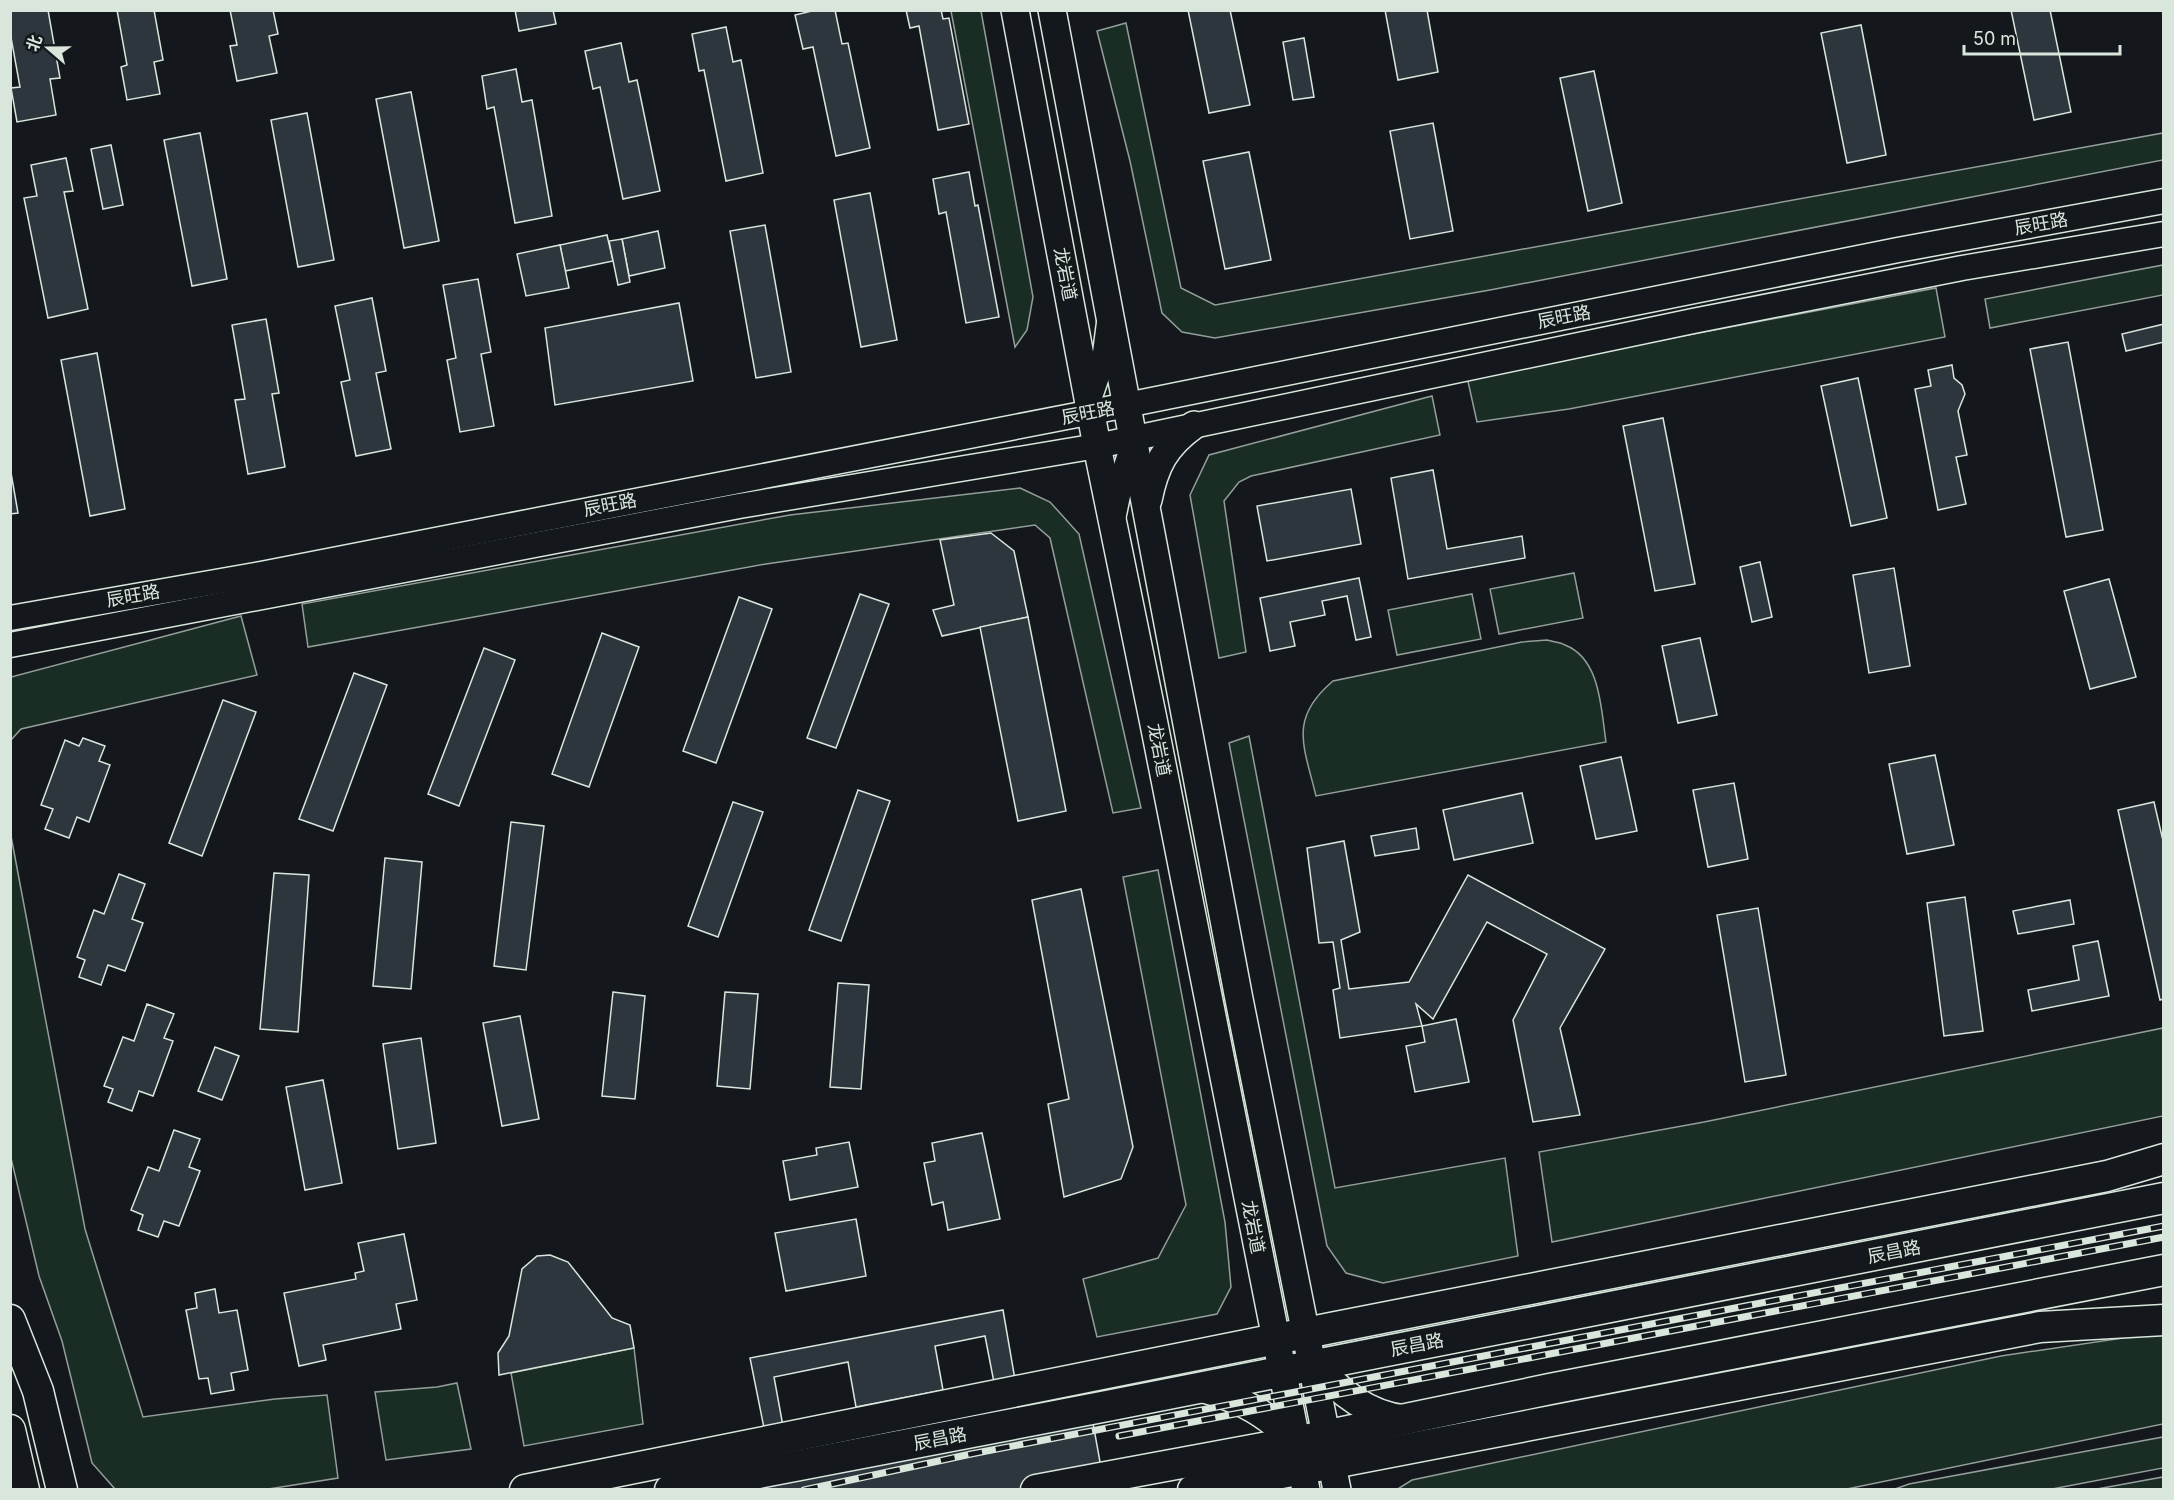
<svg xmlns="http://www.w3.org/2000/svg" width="2174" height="1500" viewBox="0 0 2174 1500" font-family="Inter,'Noto Sans SC',sans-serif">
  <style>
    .green { fill: #1a2d24; stroke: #939e99; stroke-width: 1.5 }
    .building { fill: #2c363c; stroke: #d8e6dc; stroke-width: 1.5; fill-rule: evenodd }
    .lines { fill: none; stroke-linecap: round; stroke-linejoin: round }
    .tertiary-casing { stroke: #d8e6dc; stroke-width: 27 }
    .secondary-casing { stroke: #d8e6dc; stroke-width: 30 }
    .primary-casing { stroke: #d8e6dc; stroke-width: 33 }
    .tertiary { stroke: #14181c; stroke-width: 24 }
    .secondary { stroke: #14181c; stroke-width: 27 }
    .primary { stroke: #14181c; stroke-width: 30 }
    .rail-casing { stroke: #d8e6dc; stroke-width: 7 }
    .rail { stroke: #14181c; stroke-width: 4.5; stroke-dasharray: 14; stroke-linecap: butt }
    .labels { text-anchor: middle; stroke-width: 4.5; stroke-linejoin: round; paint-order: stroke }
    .street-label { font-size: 18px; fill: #d8e6dc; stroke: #14181c }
  </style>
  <rect width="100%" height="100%" fill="#14181c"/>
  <g class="green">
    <path d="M951,11H981L1033,297L1027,330L1015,347Z"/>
    <path d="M1126,23L1181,288L1215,305L2163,133V160L1490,290L1215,338L1182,332L1162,313L1130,161L1097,31Z"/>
    <path d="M2163,265V295L1990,328L1985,299Z"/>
    <path d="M1936,288L1945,337L1569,409L1477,422L1467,377Z"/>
    <path d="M1432,396L1440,435L1251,476L1239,482L1224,501L1246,652L1219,658L1190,495L1209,455Z"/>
    <path d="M1020,488L1050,502L1079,534L1141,808L1113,813L1050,538L1035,525L766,564L308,647L302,604L790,515Z"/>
    <path d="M1574,573L1583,618L1499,634L1490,589Z"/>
    <path d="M1472,594L1481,639L1397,655L1388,610Z"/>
    <path d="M241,616L257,675L21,729L11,740V677Z"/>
    <path d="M1547,640C1553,642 1560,642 1565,645C1601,659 1601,710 1606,742L1316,796C1304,746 1288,719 1333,681L1522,642Z"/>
    <path d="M1249,736L1335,1188L1505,1158L1518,1256L1383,1283L1346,1273L1327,1246L1229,743Z"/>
    <path d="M11,836L85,1229L143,1417L275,1399L327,1395L338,1478L262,1490L115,1489L92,1463L62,1341L39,1276L11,1158Z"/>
    <path d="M1158,870L1225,1222L1231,1287L1217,1314L1097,1337L1083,1279L1158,1258L1186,1205L1123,877Z"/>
    <path d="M2163,1028V1116L1552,1242L1539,1152L1704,1122Z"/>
    <path d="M2163,1332V1424L1847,1489L1396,1490L1412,1480L2001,1356Z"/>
    <path d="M634,1348L643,1424L524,1446L511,1373Z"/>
    <path d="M457,1383L471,1449L386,1460L375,1392L437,1387Z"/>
    <path d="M2163,1437V1468L2052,1489H1895L1909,1484Z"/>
    <path d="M2163,1477V1489H2097Z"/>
  </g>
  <g class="building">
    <path d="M10,10H48L60,78L50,79L56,115L17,122L11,88L20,87L10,32Z"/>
    <path d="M117,10H154L163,60L154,62L160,94L127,100L121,67L127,65Z"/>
    <path d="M230,10H273L278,34L269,36L277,73L237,81L230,46L237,45Z"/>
    <path d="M515,10H553L556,24L519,31Z"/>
    <path d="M816,10H835L842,44L848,43L870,148L836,156L813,47L803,49L795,15Z"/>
    <path d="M906,10H941L943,19L949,18L969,124L938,130L919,26L910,28Z"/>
    <path d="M1188,10H1230L1250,105L1209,113Z"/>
    <path d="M1385,10H1427L1438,72L1398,80Z"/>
    <path d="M2011,10H2050L2071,112L2034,120Z"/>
    <path d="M1861,25L1886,155L1847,163L1821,33Z"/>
    <path d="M726,27L733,62L741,60L763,173L726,181L704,70L699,71L692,34Z"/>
    <path d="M1304,38L1314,97L1293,100L1283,42Z"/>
    <path d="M621,43L629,82L637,80L660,191L623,199L600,87L593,89L585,51Z"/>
    <path d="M516,69L522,102L532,100L552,216L515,223L494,107L487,109L482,76Z"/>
    <path d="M1594,71L1622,203L1588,211L1560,78Z"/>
    <path d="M411,92L439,241L404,248L376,99Z"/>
    <path d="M307,113L334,260L298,267L271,120Z"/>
    <path d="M1433,123L1453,231L1410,239L1390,131Z"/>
    <path d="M200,133L227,279L192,286L164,140Z"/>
    <path d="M111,145L123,205L103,209L91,149Z"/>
    <path d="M1249,152L1271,260L1225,269L1203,161Z"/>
    <path d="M66,158L73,191L64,192L88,309L48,318L24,198L37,196L31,165Z"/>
    <path d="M969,172L975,206L978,205L999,317L966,323L946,212L939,214L933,179Z"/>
    <path d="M870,193L897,340L861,347L834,200Z"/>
    <path d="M765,225L791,372L756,378L730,231Z"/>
    <path d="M658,231L665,268L629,276L622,239Z"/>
    <path d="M607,235L613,261L565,271L560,245Z"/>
    <path d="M622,239L630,282L618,285L609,241Z"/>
    <path d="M560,245L569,288L526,296L517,254Z"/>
    <path d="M478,279L491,352L481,354L494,426L460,432L447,360L456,358L443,285Z"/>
    <path d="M372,298L386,371L376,373L391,449L356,456L341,382L350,380L335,306Z"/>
    <path d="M679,303L693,381L555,405L545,328Z"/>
    <path d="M266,319L279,393L272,394L285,467L248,474L235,400L245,399L232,325Z"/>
    <path d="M2164,324V342L2126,351L2122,334Z"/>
    <path d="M2068,342L2103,530L2066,537L2030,349Z"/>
    <path d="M97,353L125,509L90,516L61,360Z"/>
    <path d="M1952,365L1954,378L1962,385L1965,394L1958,411L1967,455L1956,457L1966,504L1938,510L1915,389L1931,386L1928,370Z"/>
    <path d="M1858,378L1887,518L1851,526L1821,386Z"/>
    <path d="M1663,418L1695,584L1655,591L1623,426Z"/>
    <path d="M10,467L18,513L10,514Z"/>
    <path d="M1433,470L1447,549L1522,536L1525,558L1408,579L1391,478Z"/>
    <path d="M1351,489L1361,544L1267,561L1257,506Z"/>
    <path d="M991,533L1014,551L1028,617L942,636L933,610L954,605L940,540Z"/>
    <path d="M1760,562L1772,617L1752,622L1740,567Z"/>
    <path d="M1894,568L1910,666L1869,673L1853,575Z"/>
    <path d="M1359,578L1371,637L1356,640L1347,596L1322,601L1325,615L1290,622L1295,646L1270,651L1260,598Z"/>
    <path d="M2109,579L2136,677L2090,689L2064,591Z"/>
    <path d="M860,594L889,604L836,748L807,738Z"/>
    <path d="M739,597L772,609L716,763L683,751Z"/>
    <path d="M1028,617L1066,811L1018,821L980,627Z"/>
    <path d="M602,633L639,647L589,787L552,774Z"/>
    <path d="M1700,638L1717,715L1678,723L1662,646Z"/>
    <path d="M484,648L515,660L459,806L428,794Z"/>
    <path d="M354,673L387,685L333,831L299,819Z"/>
    <path d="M223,700L256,712L202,856L169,843Z"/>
    <path d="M83,738L105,746L99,761L110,765L89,822L77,817L69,838L45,829L53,809L41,805L65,740L79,746Z"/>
    <path d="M1935,755L1954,845L1907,854L1889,764Z"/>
    <path d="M1621,757L1637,831L1596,839L1580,766Z"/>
    <path d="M1734,783L1748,859L1708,867L1693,790Z"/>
    <path d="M858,790L890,801L841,941L809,930Z"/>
    <path d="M1522,793L1533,843L1454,860L1443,810Z"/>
    <path d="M733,802L763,812L718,937L688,926Z"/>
    <path d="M2154,802L2164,845V999L2160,1000L2118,810Z"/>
    <path d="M511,822L544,826L526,970L494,966Z"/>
    <path d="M1416,828L1419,849L1375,856L1371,836Z"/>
    <path d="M1344,841L1360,932L1341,940L1349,989L1409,982L1468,875L1605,949L1560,1028L1580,1115L1533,1122L1513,1020L1547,954L1487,922L1433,1019L1416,1004L1422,1026L1340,1038L1333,990L1340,988L1333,942L1319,943L1307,848Z"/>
    <path d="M385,858L422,862L411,989L373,986Z"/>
    <path d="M274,873L309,875L298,1032L260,1029Z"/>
    <path d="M119,874L145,884L132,919L143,923L125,971L108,965L101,985L79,977L85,960L77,957L94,910L104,914Z"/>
    <path d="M1081,889L1133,1147L1121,1179L1064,1197L1048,1104L1069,1099L1032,900Z"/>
    <path d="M1965,897L1983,1031L1944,1036L1927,903Z"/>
    <path d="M2070,900L2074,924L2018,934L2013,911Z"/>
    <path d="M1758,908L1786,1075L1745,1082L1717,915Z"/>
    <path d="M2098,941L2109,996L2032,1011L2028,990L2079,980L2073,946Z"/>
    <path d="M838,983L869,985L861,1089L830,1087Z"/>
    <path d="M613,992L645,996L635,1099L602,1096Z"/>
    <path d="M725,992L758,994L750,1089L717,1086Z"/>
    <path d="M147,1004L174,1014L164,1038L173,1041L153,1096L139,1091L132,1111L108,1102L113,1089L104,1086L123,1037L134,1041Z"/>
    <path d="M520,1016L539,1119L502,1126L483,1023Z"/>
    <path d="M1456,1019L1469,1082L1415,1092L1406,1046L1425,1042L1422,1026Z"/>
    <path d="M421,1038L436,1143L398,1149L383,1044Z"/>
    <path d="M215,1047L239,1056L222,1100L198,1091Z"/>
    <path d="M323,1080L342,1183L305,1190L286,1087Z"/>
    <path d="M174,1130L200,1139L189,1167L200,1171L179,1226L164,1221L158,1237L138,1230L143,1215L131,1210L148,1167L159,1171Z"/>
    <path d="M982,1133L1000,1219L948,1230L943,1202L932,1205L924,1163L935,1161L932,1143Z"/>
    <path d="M849,1142L858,1187L790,1200L783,1161L817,1155L816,1148Z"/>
    <path d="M856,1219L866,1276L786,1291L775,1233Z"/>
    <path d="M404,1234L417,1300L396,1304L401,1329L323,1345L326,1360L299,1366L284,1293L356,1279L355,1273L364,1271L358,1243Z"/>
    <path d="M550,1255L568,1262L612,1318L630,1325L634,1348L499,1375L498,1353L509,1336L522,1269L537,1256Z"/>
    <path d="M215,1289L219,1313L237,1310L248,1370L231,1373L234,1390L211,1394L208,1378L199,1379L186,1310L197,1308L195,1293Z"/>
    <path d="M1003,1310L1023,1426L1091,1412L1102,1473L1033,1490H699L773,1473L750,1358ZM985,1336L1003,1429L791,1470L774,1377L848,1362L856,1407L943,1390L935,1346Z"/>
  </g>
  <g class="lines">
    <g class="tertiary-casing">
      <g id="tertiary">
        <path d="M1087,405L1105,353L1109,323"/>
        <path d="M1113,519L1121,481L1136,437"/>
        <path d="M10,618L261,574L1082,414L1898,250L2164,201"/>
        <path d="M10,645L739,506L1097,446L1693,321L1962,268L2164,234"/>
      </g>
    </g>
    <g class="secondary-casing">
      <g id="secondary">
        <path d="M1015,10L1097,446L1153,719L1306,1490"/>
        <path d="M1052,10L1239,999L1337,1490"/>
        <path d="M1148,500C1155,465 1165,446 1194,425"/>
        <path d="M1310,1357C1334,1388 1365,1415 1405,1419"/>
        <path d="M1200,1388C1243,1399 1269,1415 1300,1447"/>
      </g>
    </g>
    <g class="primary-casing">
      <g id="primary">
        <path d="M10,1320L38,1391L62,1490"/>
        <path d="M10,1430L24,1490"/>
        <path d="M525,1490L1331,1328L2107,1176L2164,1159"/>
        <path d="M670,1490L1107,1406L2164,1198"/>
        <path d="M1036,1490L1295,1442L1550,1389L2164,1270"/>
        <path d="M1193,1490L2040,1327L2164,1320"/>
      </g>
    </g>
    <use href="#tertiary" class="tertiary"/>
    <use href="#secondary" class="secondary"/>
    <use href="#primary" class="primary"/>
    <g class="rail-casing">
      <g id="rail">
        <path d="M1119,1436L2164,1237"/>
        <path d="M804,1490L971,1454L2164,1226"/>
      </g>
    </g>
    <use href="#rail" class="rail"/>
  </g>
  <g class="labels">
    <g class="street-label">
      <text transform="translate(2041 224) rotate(-10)" y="6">辰旺路</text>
      <text transform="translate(1065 274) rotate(79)" y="6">龙岩道</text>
      <text transform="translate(1564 317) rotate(-11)" y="6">辰旺路</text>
      <text transform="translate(1088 413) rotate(-11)" y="6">辰旺路</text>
      <text transform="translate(610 505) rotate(-11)" y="6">辰旺路</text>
      <text transform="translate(133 596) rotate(-10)" y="6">辰旺路</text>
      <text transform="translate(1159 750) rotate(79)" y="6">龙岩道</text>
      <text transform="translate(1253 1227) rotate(79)" y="6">龙岩道</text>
      <text transform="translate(1894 1252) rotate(-11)" y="6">辰昌路</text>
      <text transform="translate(1417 1345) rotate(-11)" y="6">辰昌路</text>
      <text transform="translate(940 1439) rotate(-11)" y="6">辰昌路</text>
    </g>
  </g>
  <rect width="2174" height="1500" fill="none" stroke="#d8e6dc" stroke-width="24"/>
  <g transform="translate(48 48) rotate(290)" stroke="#14181c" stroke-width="4.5" paint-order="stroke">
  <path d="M0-4.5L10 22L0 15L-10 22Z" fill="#d8e6dc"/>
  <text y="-9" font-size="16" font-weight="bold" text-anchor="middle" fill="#d8e6dc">北</text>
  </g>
  <path d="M1964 45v9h156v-9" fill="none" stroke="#d8e6dc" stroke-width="3"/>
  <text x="1973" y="45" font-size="18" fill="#d8e6dc" stroke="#14181c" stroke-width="4.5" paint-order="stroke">50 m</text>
</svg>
